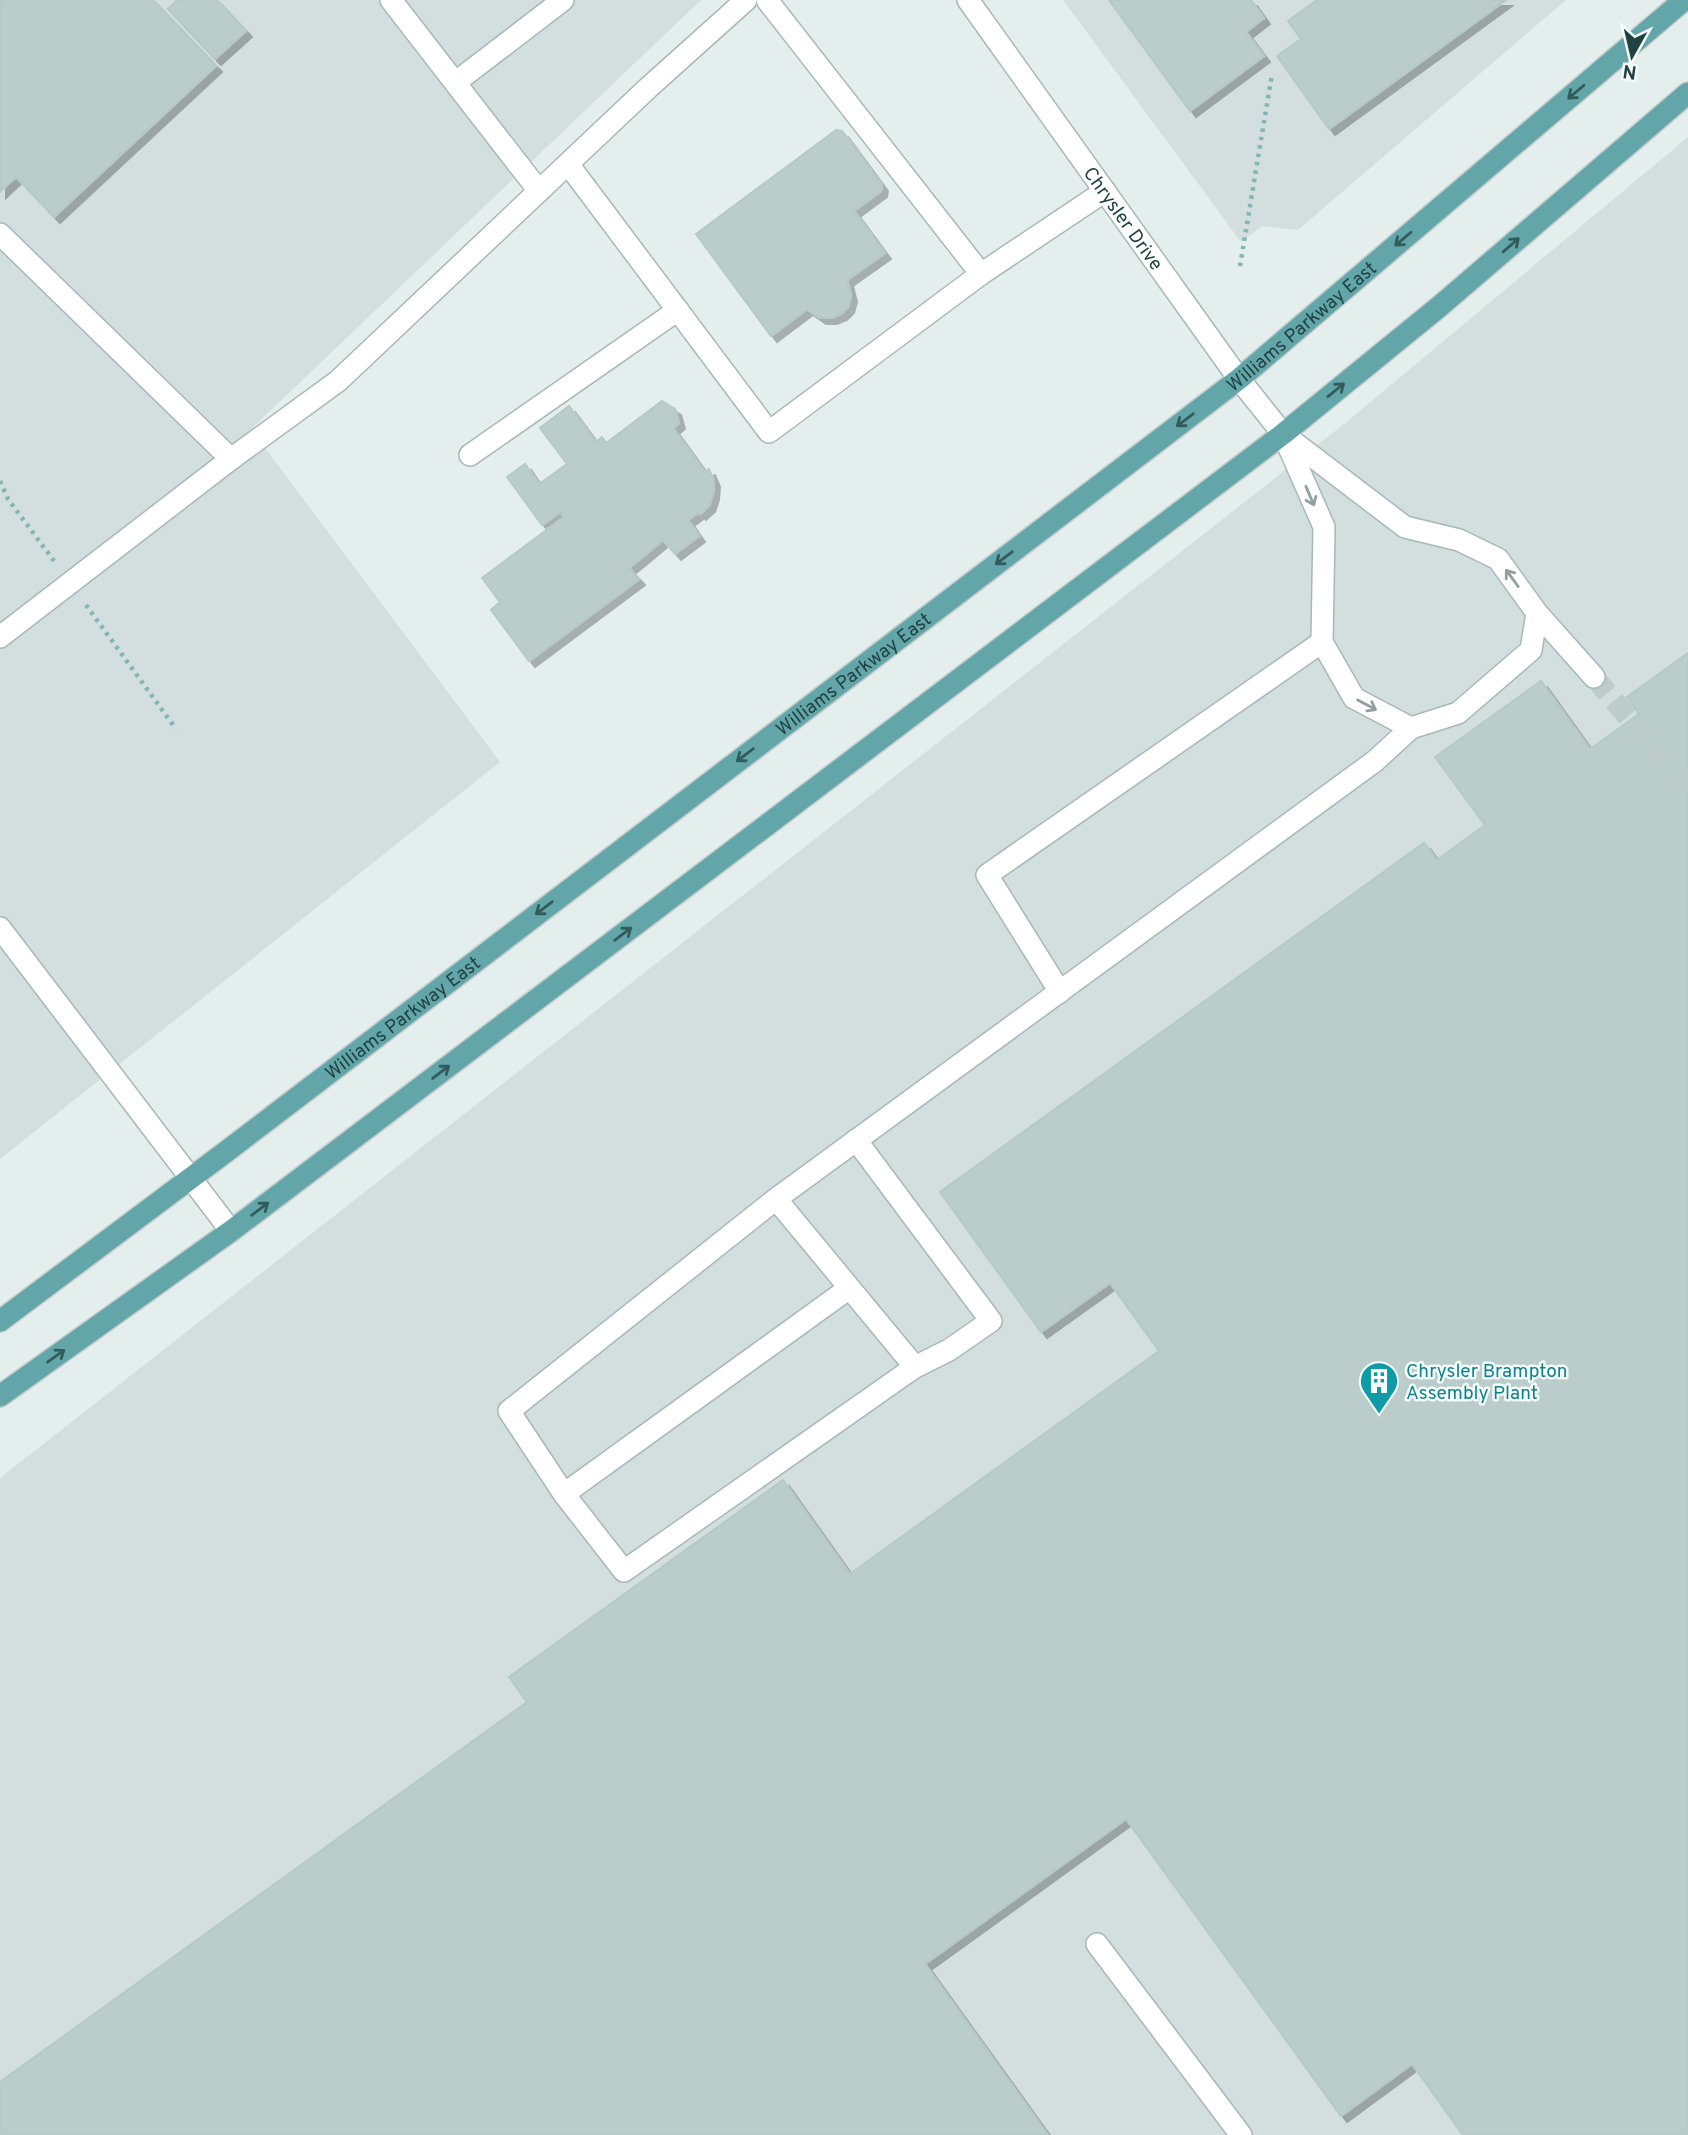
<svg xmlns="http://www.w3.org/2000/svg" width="1688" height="2135" viewBox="0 0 1688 2135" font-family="Overpass,sans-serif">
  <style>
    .built { fill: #d2dfde }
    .building { fill: #bbcdcb; stroke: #b5c9c7; stroke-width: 2; filter: url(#shadow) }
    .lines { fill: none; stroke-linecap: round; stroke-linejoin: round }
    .minor-tunnel { stroke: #bdcccb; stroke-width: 21; stroke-dasharray: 21 10; stroke-linecap: butt }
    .minor-casing { stroke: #a6b8b7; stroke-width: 24 }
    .major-casing { stroke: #c1caca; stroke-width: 24 }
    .path { stroke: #81b6b5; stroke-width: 4.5; stroke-dasharray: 3.5 5; stroke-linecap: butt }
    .minor { stroke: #fff; stroke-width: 21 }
    .major { stroke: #63a6a9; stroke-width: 21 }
    .oneway { stroke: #325b5c }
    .oneway2 { stroke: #90a0a1 }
    .labels { text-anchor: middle; stroke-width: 5; stroke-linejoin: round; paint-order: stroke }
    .street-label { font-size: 19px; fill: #214243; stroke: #f5fbf9 }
    .culture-label { font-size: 19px; fill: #0d838f; stroke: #f5fbf9; text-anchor: start }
  </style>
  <defs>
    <filter id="shadow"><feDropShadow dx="6" dy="6" stdDeviation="0" flood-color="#0004"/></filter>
  </defs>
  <rect width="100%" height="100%" fill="#e4efed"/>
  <g class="built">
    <path d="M0,0H701L251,429L500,762L0,1159Z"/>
    <path d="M1063,0H1566L1298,230L1262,226L1241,242Z"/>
    <path d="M1688,137V2135H0V1478L1344,424Z"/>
  </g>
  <g class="building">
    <path d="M0,0H153L216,66L54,217L16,177L0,192Z"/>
    <path d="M177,0H217L246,31L215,59L168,9Z"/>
    <path d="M1109,0H1251L1264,18L1246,32L1264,56L1190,111Z"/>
    <path d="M1317,0H1506L1329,129L1277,56L1301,39L1288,21Z"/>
    <path d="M836,130L842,131L882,185L881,191L854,211L885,253L847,280L851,296L848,307L841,314L831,318H820L807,309L771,336L696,234Z"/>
    <path d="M662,401L675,409L679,423L673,428L705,472L709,469L714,481L713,494L709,506L700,514L699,512L688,520L699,536L675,554L663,540L629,568L639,579L529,661L491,610L500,602L482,578L564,517L560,512L542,525L507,477L525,464L539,484L567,464L540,428L569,406L596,442L602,437L606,443Z"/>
    <path d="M1688,653V2135H1463L1412,2064L1341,2116L1126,1819L925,1964L1048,2135H0V2082L527,1702L509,1677L783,1480L850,1574L1159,1351L1110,1283L1041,1332L940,1192L1424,843L1437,860L1485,825L1435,757L1541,681L1590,749L1639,714L1627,697Z"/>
  </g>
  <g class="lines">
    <path class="minor-tunnel" d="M1594,677L1688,788"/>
    <g class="minor-casing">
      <g id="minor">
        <path d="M391,0L539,191"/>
        <path d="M767,0L981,274L1105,191"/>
        <path id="s1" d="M968,0L1239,379L1283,434L1405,527L1459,540L1498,559L1537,613L1531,650L1458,713L1411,728L1354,698L1322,642L1324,527L1283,434"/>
        <path d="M456,82L563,0"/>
        <path d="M568,164L769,432L981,274"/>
        <path d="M0,234L231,459"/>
        <path d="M470,455L678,310"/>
        <path d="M1537,613L1594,677"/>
        <path d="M0,637L231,459L338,381L648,88L746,0"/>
        <path d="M0,928L231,1231"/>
        <path d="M1060,992L987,875L1322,642"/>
        <path d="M856,1140L991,1321L949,1350L915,1367"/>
        <path d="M776,1199L915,1367L624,1571L564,1494L509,1411L776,1199L1375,761L1411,728"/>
        <path d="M564,1494L848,1289"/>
        <path d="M1097,1944L1241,2135"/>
      </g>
    </g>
    <g class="major-casing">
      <g id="major">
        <path id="s2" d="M0,1321L227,1151L1239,379L1684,0"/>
        <path d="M0,1396L231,1231L1283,434L1440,306L1688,93"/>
      </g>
    </g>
    <g class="path">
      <path d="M1240,266L1272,74"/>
      <path d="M0,481L8,499L54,561"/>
      <path d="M86,605L176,729"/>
    </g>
    <use href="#minor" class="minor"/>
    <use href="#major" class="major"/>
  </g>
  <defs><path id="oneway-shaft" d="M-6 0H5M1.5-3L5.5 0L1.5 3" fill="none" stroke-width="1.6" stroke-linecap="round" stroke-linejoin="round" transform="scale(1.75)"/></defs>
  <g class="oneway">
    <use href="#oneway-shaft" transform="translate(1576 92) rotate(140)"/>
    <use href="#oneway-shaft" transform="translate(1403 239) rotate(140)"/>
    <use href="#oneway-shaft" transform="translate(1511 245) rotate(-41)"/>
    <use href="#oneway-shaft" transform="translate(1336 390) rotate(-39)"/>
    <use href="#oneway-shaft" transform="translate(1185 420) rotate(143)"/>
    <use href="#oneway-shaft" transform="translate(1004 558) rotate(143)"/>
    <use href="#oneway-shaft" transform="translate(745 755) rotate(143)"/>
    <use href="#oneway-shaft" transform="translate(544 908) rotate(143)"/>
    <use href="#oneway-shaft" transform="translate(623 934) rotate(-37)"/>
    <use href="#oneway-shaft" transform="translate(441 1072) rotate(-37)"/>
    <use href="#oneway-shaft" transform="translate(260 1209) rotate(-37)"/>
    <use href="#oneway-shaft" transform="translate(56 1356) rotate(-36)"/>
  </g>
  <g class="oneway2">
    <use href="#oneway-shaft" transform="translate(1310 496) rotate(67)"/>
    <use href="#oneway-shaft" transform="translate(1512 578) rotate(-126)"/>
    <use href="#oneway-shaft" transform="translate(1367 705) rotate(28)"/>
  </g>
  <defs>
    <g id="building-pin" transform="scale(2.0125)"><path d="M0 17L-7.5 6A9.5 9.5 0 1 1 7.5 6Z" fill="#0f9aa8" stroke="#f5fbf9"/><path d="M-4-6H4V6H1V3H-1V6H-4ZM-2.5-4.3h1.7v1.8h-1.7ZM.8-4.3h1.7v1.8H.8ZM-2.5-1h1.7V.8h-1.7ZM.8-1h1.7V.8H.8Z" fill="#fff"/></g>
  </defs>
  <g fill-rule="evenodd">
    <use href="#building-pin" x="1379" y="1381"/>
  </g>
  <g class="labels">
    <g class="street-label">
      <text dy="7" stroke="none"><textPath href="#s1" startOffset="268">Chrysler Drive</textPath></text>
      <text dy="7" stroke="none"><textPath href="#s2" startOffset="1638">Williams Parkway East</textPath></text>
      <text dy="7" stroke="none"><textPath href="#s2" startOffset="1071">Williams Parkway East</textPath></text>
      <text dy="7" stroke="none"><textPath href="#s2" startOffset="504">Williams Parkway East</textPath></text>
    </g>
    <g class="culture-label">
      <text x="1406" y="1377">Chrysler Brampton<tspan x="1406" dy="22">Assembly Plant</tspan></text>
    </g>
  </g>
  <g transform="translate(1632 56) rotate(188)" stroke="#f5fbf9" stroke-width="5" paint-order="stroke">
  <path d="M0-5L12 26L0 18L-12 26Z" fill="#214243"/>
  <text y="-10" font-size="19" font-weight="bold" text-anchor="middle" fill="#214243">N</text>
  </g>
</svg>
